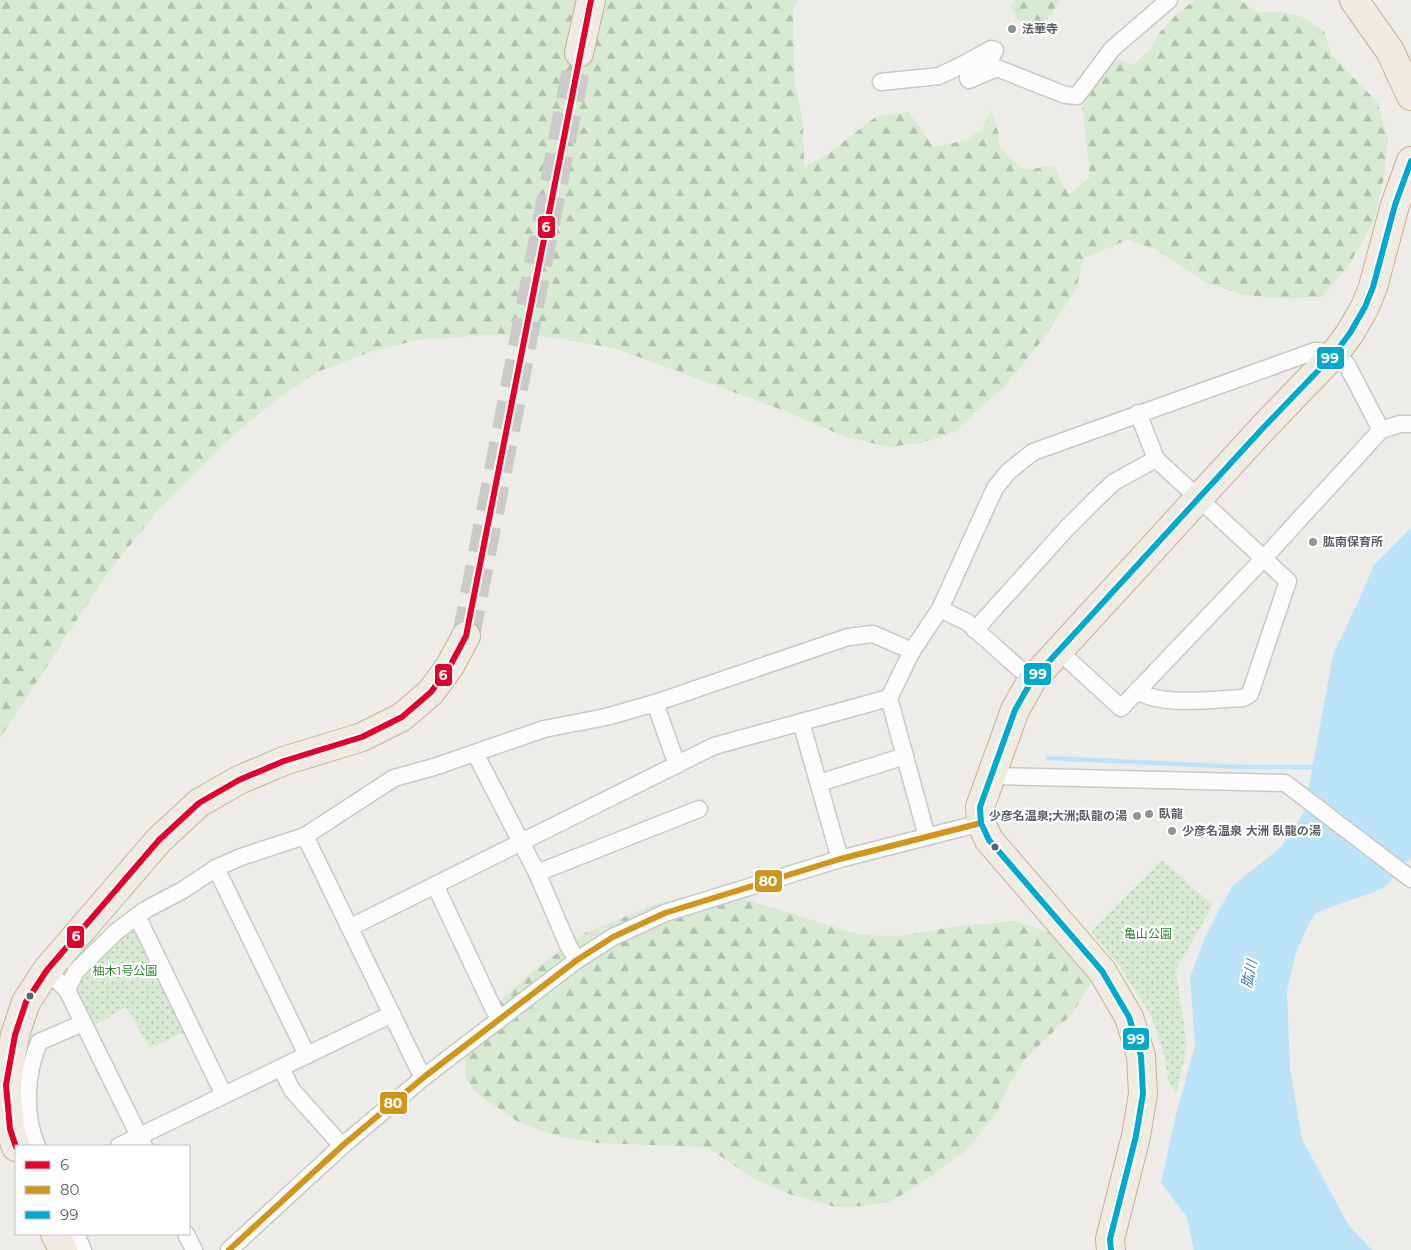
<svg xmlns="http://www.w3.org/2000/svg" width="1411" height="1250" viewBox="0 0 1411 1250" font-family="Montserrat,'Noto Sans JP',sans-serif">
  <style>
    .grass { fill: url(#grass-dots) }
    .forest { fill: url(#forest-firs) }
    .water { fill: #bce4f8 }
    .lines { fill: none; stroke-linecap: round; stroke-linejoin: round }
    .stream { stroke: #bce4f8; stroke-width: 4.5 }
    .highway-tunnel { stroke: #cacac8; stroke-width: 28; stroke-dasharray: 28 14; stroke-linecap: butt }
    .street-casing { stroke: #c9c9c9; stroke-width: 19 }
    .highway-casing { stroke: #c6b294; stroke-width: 30 }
    .street { stroke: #fcfcfc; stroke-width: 16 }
    .highway { stroke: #f0ebe2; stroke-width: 28 }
    .bus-1-casing { stroke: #fff; stroke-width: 10 }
    .bus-2-casing { stroke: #fff; stroke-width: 10 }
    .bus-3-casing { stroke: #fff; stroke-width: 10 }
    .bus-1 { stroke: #e4002b; stroke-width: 6 }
    .bus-2 { stroke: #d0951a; stroke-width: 6 }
    .bus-3 { stroke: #00a9ce; stroke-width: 6 }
    .poi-dot { fill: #909294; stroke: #fff; stroke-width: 2 }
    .bus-dot { fill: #5d6267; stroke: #fff; stroke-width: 2 }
    .labels { text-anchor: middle; stroke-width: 4.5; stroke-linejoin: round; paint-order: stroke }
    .poi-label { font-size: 12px; font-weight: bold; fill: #5d6267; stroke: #fff; text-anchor: start }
    .park-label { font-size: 12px; fill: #358231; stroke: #fff }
    .water-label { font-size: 14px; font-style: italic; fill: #3b77a3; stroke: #fff }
    .line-badge { stroke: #fff; stroke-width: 2 }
    .badge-label { font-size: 14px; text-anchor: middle; font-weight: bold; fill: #fff }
  </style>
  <defs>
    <pattern id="grass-dots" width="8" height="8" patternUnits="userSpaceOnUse" patternTransform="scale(1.25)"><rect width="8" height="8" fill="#d8ead3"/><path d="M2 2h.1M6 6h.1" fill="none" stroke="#b2c1af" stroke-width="1.8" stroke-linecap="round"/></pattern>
    <pattern id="forest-firs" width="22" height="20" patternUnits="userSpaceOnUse" patternTransform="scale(1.25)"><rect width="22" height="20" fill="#d8ead3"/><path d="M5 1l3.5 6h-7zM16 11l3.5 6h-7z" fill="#b2c1af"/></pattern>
  </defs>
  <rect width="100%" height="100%" fill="#eeece8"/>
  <g class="grass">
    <path d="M1162,860L1213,905L1176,970L1187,1046L1176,1094L1169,1084L1162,1048L1151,1016L1120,967L1091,931Z"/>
    <path d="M137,916L192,1029L150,1048L126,1007L93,1026L74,987L76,971Z"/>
  </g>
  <g class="forest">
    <path d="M0,0H798L793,11L794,76L803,124L804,167L826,155L877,116L909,112L933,147L967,140L982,129L991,110L998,132L1000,148L1024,170L1053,166L1069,195L1090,177L1082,108L1098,81L1117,59L1133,65L1150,49L1160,32L1178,13L1195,0H1241L1254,12H1282L1302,17L1324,31L1331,54L1378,103L1388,140L1384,178L1374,222L1348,266L1322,297L1287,298L1245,295L1209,284L1155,249L1127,240L1084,258L1076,289L1044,338L1004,387L953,433L920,443L889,447L846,437L782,410L617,349L551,337L498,334L418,340L373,351L317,372L272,403L224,443L159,509L107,574L0,738Z"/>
    <path d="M1015,0H1061L1047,19L1033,28L1017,20L1011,5Z"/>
    <path d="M714,890L860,935L901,936L958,926L1016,921L1061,937L1092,981L1072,1014L1025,1059L1010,1083L995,1116L965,1151L920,1184L889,1202L865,1206L835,1207L789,1194L751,1177L707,1147L596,1143L557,1136L520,1123L475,1092L465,1076L466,1050L497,1004L533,971L585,933L658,903Z"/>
  </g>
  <path class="water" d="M1411,528V858L1386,886L1372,893L1328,908L1315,914L1310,922L1296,952L1287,992L1290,1067L1302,1139L1349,1226L1372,1250H1194L1187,1217L1161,1183L1175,1119L1195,1045L1190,977L1205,937L1232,886L1281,847L1304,812L1333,655L1362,593L1374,565Z"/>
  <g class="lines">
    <path class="stream" d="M1048,758L1243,767H1316"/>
    <path class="highway-tunnel" d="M466,636L579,53"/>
    <g class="street-casing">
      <g id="street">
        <path d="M881,82L939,76L964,64L991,49L995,50L993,54L969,77L968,78L969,80L997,68L1065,95L1077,96L1112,49L1169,0"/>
        <path d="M940,609L995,488L1008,472L1033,452L1315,351L1336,352L1347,365L1381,430"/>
        <path d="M975,630L1067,528L1095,500L1114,482L1156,459"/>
        <path d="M1059,651L1121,708L1264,558L1381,430L1400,424H1411"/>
        <path d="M1137,691C1163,707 1213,699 1243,698L1250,694L1288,581L1156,459L1138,413"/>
        <path d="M655,703L677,765"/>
        <path d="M801,722L840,859"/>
        <path d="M475,753L537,873L568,945L577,960"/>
        <path d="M992,776L1285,783L1411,879"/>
        <path d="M819,783L905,756"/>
        <path d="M305,836L419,1070L424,1077"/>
        <path d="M927,837L889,698L912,651L940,609L967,622L1032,680"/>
        <path d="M216,868L183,890L145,910L137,916L224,1095"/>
        <path d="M537,873L699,809"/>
        <path d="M435,885L494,1010L500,1019"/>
        <path d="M351,927L714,746L889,698"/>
        <path d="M47,970L67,990L144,1146"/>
        <path d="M67,990L76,971L117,931L137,916"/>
        <path d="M307,1055L216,868L241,857L305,836L394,778L434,767L544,729L606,717L655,703L848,637L873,634L912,651"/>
        <path d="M281,1068L292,1090L342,1146"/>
        <path d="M37,1146C23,1114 26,1073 39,1042L83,1023"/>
        <path d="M119,1146L392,1014"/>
        <path d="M76,1234L83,1250"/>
        <path d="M186,1234L194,1250"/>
        <path d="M229,1250L342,1146L424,1077L577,960L613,937L665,913L840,859L981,823"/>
      </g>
    </g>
    <g class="highway-casing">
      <g id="highway">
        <path d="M1354,0L1390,51L1411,96"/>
        <path d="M579,53L591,0"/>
        <path d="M16,1147L10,1129L6,1085L15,1035L26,1002L47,970L159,840L199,803L239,780L284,761L362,737L402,717L431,692L450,666L466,636"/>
        <path d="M55,1234L63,1250"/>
        <path d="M1111,1250L1110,1239L1136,1136L1143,1094L1141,1056L1129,1017L1102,971L989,840L981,823L980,807L1015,710L1032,680L1263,428L1336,352L1350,333L1365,307L1373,287L1395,205L1411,161"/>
      </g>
    </g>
    <use href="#street" class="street"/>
    <use href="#highway" class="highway"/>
    <g class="bus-1-casing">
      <path id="bus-1" d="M16,1147L10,1129L6,1085L15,1035L26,1002L47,970L159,840L199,803L239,780L284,761L362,737L402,717L431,692L450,666L466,636L591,0"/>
    </g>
    <g class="bus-2-casing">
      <path id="bus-2" d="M229,1250L342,1146L424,1077L577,960L613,937L665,913L840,859L981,823"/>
    </g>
    <g class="bus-3-casing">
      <path id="bus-3" d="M1111,1250L1110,1239L1136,1136L1143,1094L1141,1056L1129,1017L1102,971L989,840L981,823L980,807L1015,710L1032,680L1263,428L1336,352L1350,333L1365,307L1373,287L1395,205L1411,161"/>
    </g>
    <use href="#bus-1" class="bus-1"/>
    <use href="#bus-2" class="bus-2"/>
    <use href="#bus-3" class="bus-3"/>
  </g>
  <g class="poi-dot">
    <circle cx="1012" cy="29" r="5"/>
    <circle cx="1313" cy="542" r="5"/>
    <circle cx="1149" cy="814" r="5"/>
    <circle cx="1137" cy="816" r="5"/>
    <circle cx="1172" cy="831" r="5"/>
  </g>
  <g class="bus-dot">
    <circle cx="995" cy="847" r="4.5"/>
    <circle cx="30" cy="996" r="4.5"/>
  </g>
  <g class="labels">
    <g class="poi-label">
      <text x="1022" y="33">法華寺</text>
      <text x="1323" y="546">肱南保育所</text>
      <text x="1159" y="818">臥龍</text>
      <text x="1127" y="820" text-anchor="end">少彦名温泉;大洲;臥龍の湯</text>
      <text x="1182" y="835">少彦名温泉 大洲 臥龍の湯</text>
    </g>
    <g class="park-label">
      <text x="1148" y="938">亀山公園</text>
      <text x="125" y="975">柚木1号公園</text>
    </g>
    <g class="water-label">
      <text transform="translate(1249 974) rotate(-78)" y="5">肱川</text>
    </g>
  </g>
  <g class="line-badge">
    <rect x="537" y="215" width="19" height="24" rx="5" fill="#e4002b"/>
    <rect x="1316" y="346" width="29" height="24" rx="5" fill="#00a9ce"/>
    <rect x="1023" y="662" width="29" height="24" rx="5" fill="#00a9ce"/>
    <rect x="434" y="663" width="19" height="24" rx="5" fill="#e4002b"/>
    <rect x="754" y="869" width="29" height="24" rx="5" fill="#d0951a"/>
    <rect x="66" y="925" width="19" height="24" rx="5" fill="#e4002b"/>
    <rect x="1122" y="1027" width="28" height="24" rx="5" fill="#00a9ce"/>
    <rect x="379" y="1091" width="29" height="24" rx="5" fill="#d0951a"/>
  </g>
  <g class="badge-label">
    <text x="546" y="232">6</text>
    <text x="1330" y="363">99</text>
    <text x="1038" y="679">99</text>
    <text x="443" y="680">6</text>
    <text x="768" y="886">80</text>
    <text x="76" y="941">6</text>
    <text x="1136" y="1044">99</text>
    <text x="393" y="1108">80</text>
  </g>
  <rect x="15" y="1145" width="175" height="90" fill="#ffffff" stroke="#bec0c2"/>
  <rect x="25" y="1161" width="25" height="8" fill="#e4002b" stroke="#bec0c2"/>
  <text x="60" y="1170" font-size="15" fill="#5d6267">6</text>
  <rect x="25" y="1186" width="25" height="8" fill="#d0951a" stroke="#bec0c2"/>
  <text x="60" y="1195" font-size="15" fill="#5d6267">80</text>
  <rect x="25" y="1211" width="25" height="8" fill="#00a9ce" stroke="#bec0c2"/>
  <text x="60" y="1220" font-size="15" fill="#5d6267">99</text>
</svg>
